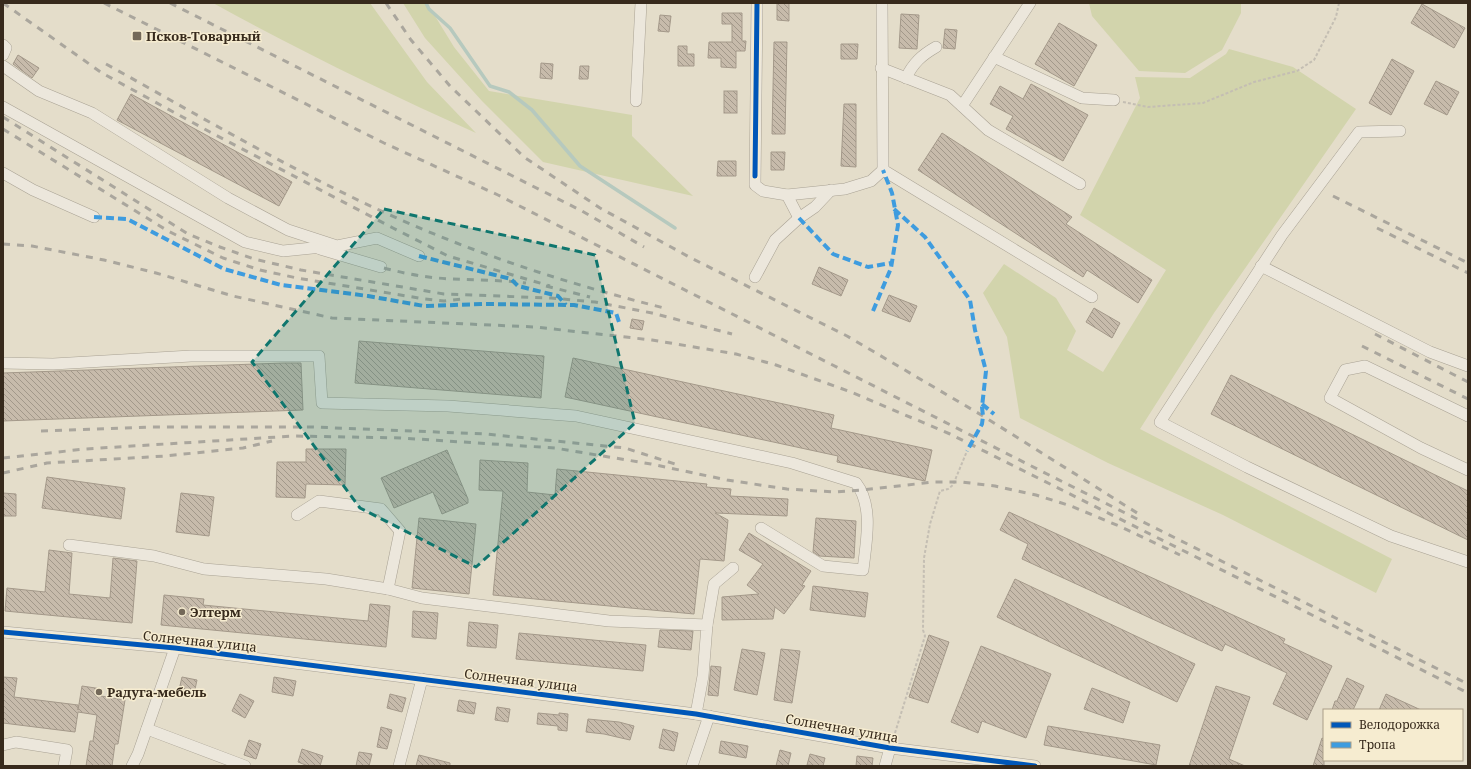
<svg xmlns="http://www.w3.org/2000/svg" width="1471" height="769" viewBox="0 0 1471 769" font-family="'Noto Serif',serif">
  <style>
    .grass { fill: #d2d4ac }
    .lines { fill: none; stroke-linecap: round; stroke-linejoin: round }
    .stream { stroke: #b6c9be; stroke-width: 3.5 }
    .building { fill: url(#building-back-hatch); stroke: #a4998a }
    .minor-casing { stroke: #a9a294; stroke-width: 12 }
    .path { stroke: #c4beb3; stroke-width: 2; stroke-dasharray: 3 2; stroke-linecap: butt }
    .minor { stroke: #ece7dc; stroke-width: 11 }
    .rail { stroke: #aaa69d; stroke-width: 3; stroke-dasharray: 7 7; stroke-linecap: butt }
    .quiet { stroke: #3e9cdf; stroke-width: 4; stroke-dasharray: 8 4; stroke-linecap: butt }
    .cycleway-casing { stroke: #f6ecd0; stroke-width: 8 }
    .cycleway { stroke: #0057b8; stroke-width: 5 }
    .marked { fill: #0f766e; fill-opacity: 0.2; stroke: #0f766e; stroke-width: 3; stroke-dasharray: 8 5; stroke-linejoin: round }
    .poi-dot { fill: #746959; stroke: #f6ecd0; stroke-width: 1.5 }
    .labels { text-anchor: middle; stroke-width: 3; stroke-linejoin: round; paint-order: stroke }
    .poi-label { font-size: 13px; font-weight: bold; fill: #372a1c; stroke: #f6ecd0; text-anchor: start }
    .street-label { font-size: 13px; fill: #372a1c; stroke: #f6ecd0 }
  </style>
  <defs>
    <pattern id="building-back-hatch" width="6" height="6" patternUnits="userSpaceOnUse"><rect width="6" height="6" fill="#c7bbab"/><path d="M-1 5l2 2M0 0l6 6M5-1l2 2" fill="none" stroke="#a2988a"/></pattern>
  </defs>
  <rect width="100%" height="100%" fill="#e4ddca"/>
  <g class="grass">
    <path d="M213,3H370L427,82L476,133C387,93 298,50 213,3Z"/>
    <path d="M403,3H427L454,47L489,91L632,115V136L693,196L543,162L482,101L425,38Z"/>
    <path d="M1089,3H1241V13L1222,50L1185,73L1139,71L1092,16Z"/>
    <path d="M1229,49L1293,67L1356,109L1214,313L1140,429L1392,559L1376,593L1223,515L1108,463L1020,418L1007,337L983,293L1004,264L1056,298L1076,331L1067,350L1103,372L1166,270L1080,215L1140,98L1135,77L1190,78L1226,54Z"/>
  </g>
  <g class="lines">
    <path class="stream" d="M426,3L429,9L450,28L490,86L509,92L532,110L580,166L675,228"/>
  </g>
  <g class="building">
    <path d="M777,3H789V21L777,20Z"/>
    <path d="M1422,4L1465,28L1454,48L1411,23Z"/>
    <path d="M722,13H742V41H746L745,51H736V68L721,67V58H708L709,42H732V24H722Z"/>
    <path d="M901,14L919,15L917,49L899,48Z"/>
    <path d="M660,15L671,16L669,32L658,31Z"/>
    <path d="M1059,23L1097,45L1074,86L1035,64Z"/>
    <path d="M945,29L957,30L955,49L943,48Z"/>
    <path d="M774,42H787L785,134H772Z"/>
    <path d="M841,44H858L857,59H841Z"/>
    <path d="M678,46H687V54H694V66H678Z"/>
    <path d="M18,55L39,68L32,78L13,64Z"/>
    <path d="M1392,59L1414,71L1391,115L1369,103Z"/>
    <path d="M541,63L553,64L552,79L540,78Z"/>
    <path d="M580,66H589L588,79H579Z"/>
    <path d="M1436,81L1459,92L1447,115L1424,104Z"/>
    <path d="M1031,84L1088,115L1063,161L1006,129L1013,116L990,104L1000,86L1023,99Z"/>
    <rect x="724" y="91" width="13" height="22"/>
    <path d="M131,94L292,182L279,206L117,120Z"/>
    <path d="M844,104H856V167L841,166Z"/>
    <path d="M942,133L1072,217L1066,224L1152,280L1138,303L1087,270L1083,277L918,170Z"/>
    <path d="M771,152H785L784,170H771Z"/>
    <path d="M718,161H736V176H717Z"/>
    <path d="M819,267L848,280L841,296L812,284Z"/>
    <path d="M889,295L917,306L910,322L882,311Z"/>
    <path d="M1094,308L1120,323L1112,338L1086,322Z"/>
    <path d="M632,319L644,321L642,330L630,328Z"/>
    <path d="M359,341L544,356L541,398L355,383Z"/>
    <path d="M573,358L834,415L831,428L932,450L925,481L837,462L838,456L565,397Z"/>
    <path d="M284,363H301L303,410L3,421V373Z"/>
    <path d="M1231,375L1468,491V540L1211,414Z"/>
    <path d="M306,449H346L345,485L306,484L305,498L276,497L277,462H306Z"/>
    <path d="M447,450L468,499V503L442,514L433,492L394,508L381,478Z"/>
    <path d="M480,460L528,463L527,492L555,495L557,469L707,484L706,487L731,489L730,496L788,499L787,516L715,513L728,520L724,561L700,559L694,614L493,595L503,491L479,490Z"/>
    <path d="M47,477L125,488L121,519L42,508Z"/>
    <path d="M3,493L16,494V516H3Z"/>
    <path d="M181,493L214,497L209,536L176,532Z"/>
    <path d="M1009,512L1285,639L1283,643L1332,666L1307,720L1273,704L1287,673L1225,644L1222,651L1022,559L1028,544L1000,530Z"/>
    <path d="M419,518L476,524L469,594L412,588Z"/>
    <path d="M816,518L856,521L854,558L819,556L813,552Z"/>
    <path d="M749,533L811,571L802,585L805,586L784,614L775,607L773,619L722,620V597L759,594L747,585L763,564L739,550Z"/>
    <path d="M49,550L72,553L69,594L110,598L113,558L137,561L132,623L5,611L7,588L45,592Z"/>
    <path d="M1015,579L1195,664L1177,702L997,617Z"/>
    <path d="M813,586L868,593L865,617L810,610Z"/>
    <path d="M164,595L204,599L203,605L368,621L370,604L390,606L386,647L161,625Z"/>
    <path d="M413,611L438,613L436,639L412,637Z"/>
    <path d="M469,622L498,625L496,648L467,646Z"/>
    <path d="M660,630L693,631L691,650L658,647Z"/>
    <path d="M519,633L646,645L643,671L516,659Z"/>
    <path d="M929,635L949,642L928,703L909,697Z"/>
    <path d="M981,646L1051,674L1026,738L982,721L978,733L951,722Z"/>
    <path d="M742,649L765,653L757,695L734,690Z"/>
    <path d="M781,649L800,651L792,703L774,700Z"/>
    <path d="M711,666L721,667L718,696L708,695Z"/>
    <path d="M3,677L17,678L14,697L78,705V710L82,686L102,689L101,696L125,700L118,744H115L112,766H86L90,741H93L97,715L78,712L75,732L3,723Z"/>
    <path d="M182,677L197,680L194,694L179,690Z"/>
    <path d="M274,677L296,681L293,696L272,692Z"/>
    <path d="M1347,678L1364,686L1353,710H1332L1335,701H1337Z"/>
    <path d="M1216,686L1250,697L1229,759L1245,766H1189Z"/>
    <path d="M1092,688L1130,702L1123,723L1084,709Z"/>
    <path d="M240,694L254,701L245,718L232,711Z"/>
    <path d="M390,694L406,698L402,712L387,708Z"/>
    <path d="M1386,694L1421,710H1379Z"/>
    <path d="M459,700L476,703L474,714L457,711Z"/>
    <path d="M497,707L510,709L508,722L495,720Z"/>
    <path d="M538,713L559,715V713L568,714L567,731L558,730V726L537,724Z"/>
    <path d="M588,719L619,722L634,726L630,740L604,734L586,732Z"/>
    <path d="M1048,726L1160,745L1156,765L1044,745Z"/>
    <path d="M381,727L392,730L387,749L377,747Z"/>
    <path d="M663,729L678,733L674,751L659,748Z"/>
    <path d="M1322,738L1324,739V766H1313Z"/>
    <path d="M249,740L261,744L256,759L244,755Z"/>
    <path d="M721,741L748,746L746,758L719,753Z"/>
    <path d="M302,749L323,756L320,766H308L298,762Z"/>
    <path d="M780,750L791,753L788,766H776Z"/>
    <path d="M359,752L372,754L369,766H356Z"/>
    <path d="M810,754L825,758L823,766L807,765Z"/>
    <path d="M419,755L450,763V766H416Z"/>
    <path d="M857,756L873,758L872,766H856Z"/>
  </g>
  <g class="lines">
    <g class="minor-casing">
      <g id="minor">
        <path d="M757,3L755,185L763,191L787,195L799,218"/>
        <path d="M882,3L883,170"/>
        <path d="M3,45L6,48L3,55"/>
        <path d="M994,57L1082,98L1114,100"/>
        <path d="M3,66L39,91L92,113L228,198L288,230L337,246L377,238L419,256"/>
        <path d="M881,68L950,95L988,130L1080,184"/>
        <path d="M906,78C913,63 922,55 936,47"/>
        <path d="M636,101L641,3"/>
        <path d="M962,106L1030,3"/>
        <path d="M3,107L245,242L283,251L332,246"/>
        <path d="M1400,131L1359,132L1282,235L1160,422L1247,467L1391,536L1468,562"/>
        <path d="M883,170L1092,297"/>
        <path d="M3,173L33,190L94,217"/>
        <path d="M787,195L845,189L871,181L883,170"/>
        <path d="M320,249L381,267"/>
        <path d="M1261,266L1430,352L1468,366"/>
        <path d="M755,277L775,240L799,218L815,207L831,190"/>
        <path d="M3,363L53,364L191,356H319L322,403L448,406L576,416L792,463L856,483C874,506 866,543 863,570L823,566L761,528"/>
        <path d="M1468,416L1365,366L1345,370L1330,398L1421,448L1468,470"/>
        <path d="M297,515L319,501L381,509L400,531L388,589"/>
        <path d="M69,545L154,556L204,569L326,579L388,589L422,598L609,621L707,625L703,676L696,714"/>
        <path d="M707,625L714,584L733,568"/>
        <path d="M3,632L175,648L696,714L890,748L1035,766"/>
        <path d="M147,729L245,766"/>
        <path d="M3,745L16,742L67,750L64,766"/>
        <path d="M132,766L138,754L175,648"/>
        <path d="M399,766L422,679"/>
        <path d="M692,766L709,716"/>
        <path d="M885,766L890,748"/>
      </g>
    </g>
    <g class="path">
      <path d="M1123,102L1148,107L1203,103L1254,82L1297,71L1314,60L1336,17L1339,3"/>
      <path d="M895,733L925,636L923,630L924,558L930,524L940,491L948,489L953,485L967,451"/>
    </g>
    <use href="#minor" class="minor"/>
    <g class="rail">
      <path d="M3,3L102,73L210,132L393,228L448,256L550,286"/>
      <path d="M104,3L384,143L498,195L1053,477L1468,684"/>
      <path d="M170,3L582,211L644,247"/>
      <path d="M386,3L411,40L450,86L524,157L600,208L691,258L847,336L983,416L1142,516"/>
      <path d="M106,64C196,114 284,166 377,209C469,252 565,283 664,308"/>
      <path d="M3,117L188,234L220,247L254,259L301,270L444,294L551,298L595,302L652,313L732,334"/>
      <path d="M3,129L168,231L223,258L260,270L297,278L425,299L444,301L462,299"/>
      <path d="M1333,196L1468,263"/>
      <path d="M1377,228L1468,273"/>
      <path d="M3,244L32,246L104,260L156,273L233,296L332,318L535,327L652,340L736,354L776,365L851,392L950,434L1468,693"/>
      <path d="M384,268C406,274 429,278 452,279C476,280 501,280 526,283"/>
      <path d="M546,286L590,297"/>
      <path d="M1375,334L1468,382"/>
      <path d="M1362,346L1468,399"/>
      <path d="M41,431L151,427H313L486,434L625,448L681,466"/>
      <path d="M3,458L85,449L294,436L401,438L555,448L651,464L727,480L787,489L834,492L861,490L934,482H961L995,486L1036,495L1071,506L1119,526L1180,555"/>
      <path d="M3,473L47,463L165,456L243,448L272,441"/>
    </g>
    <g class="quiet">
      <path d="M894,209L925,237L970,300L975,330L986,371L982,407L983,416L982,424L967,451"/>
      <path d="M94,217L127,219L224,269L281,285L368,296L424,306L484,304L574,305L616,313L620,325"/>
      <path d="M799,218L833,254L868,267L891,263"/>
      <path d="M419,256L511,279L518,286L558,296L566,305"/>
      <path d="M873,311L891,268L898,225L892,193L883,170"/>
      <path d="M982,404L994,414"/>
    </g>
    <g class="cycleway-casing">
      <g id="cycleway">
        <path d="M755,176L757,3"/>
        <path d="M3,632L175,648L696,714L890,748L1035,766"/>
      </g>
    </g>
    <use href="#cycleway" class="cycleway"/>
  </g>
  <path class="marked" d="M384,209L595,255L635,423L476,567L360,508L252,362Z"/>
  <g class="poi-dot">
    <rect x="132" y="31" width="10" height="10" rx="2"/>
    <circle cx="182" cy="612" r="4"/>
    <circle cx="99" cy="692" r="4"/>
  </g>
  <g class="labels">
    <g class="poi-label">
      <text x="146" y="41">Псков-Товарный</text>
      <text x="190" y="617">Элтерм</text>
      <text x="107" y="697">Радуга-мебель</text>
    </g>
    <g class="street-label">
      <text transform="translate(200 641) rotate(6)" y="5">Солнечная улица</text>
      <text transform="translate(521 680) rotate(7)" y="5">Солнечная улица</text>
      <text transform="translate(842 728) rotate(10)" y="5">Солнечная улица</text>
    </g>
  </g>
  <rect width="1471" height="769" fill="none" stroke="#372a1c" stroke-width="8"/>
  <rect x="1323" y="709" width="140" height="52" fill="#f6ecd0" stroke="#aa9e88"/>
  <rect x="1331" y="722" width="20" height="6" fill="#0057b8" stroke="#aa9e88"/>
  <text x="1359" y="729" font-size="12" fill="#372a1c">Велодорожка</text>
  <rect x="1331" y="742" width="20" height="6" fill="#3e9cdf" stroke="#aa9e88"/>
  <text x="1359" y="749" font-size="12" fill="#372a1c">Тропа</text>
</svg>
